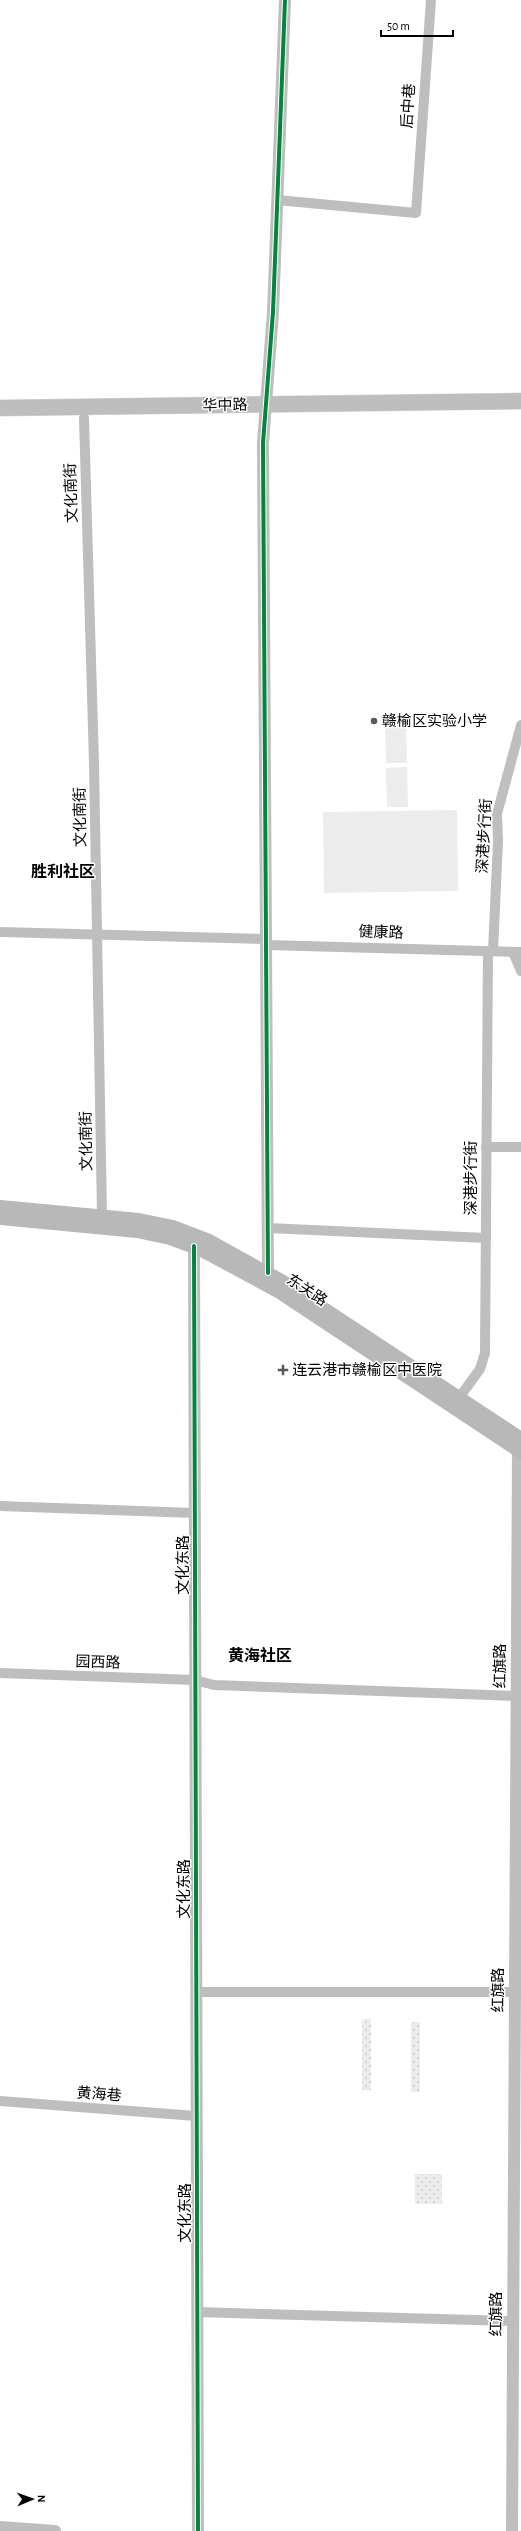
<svg xmlns="http://www.w3.org/2000/svg" width="521" height="2531" viewBox="0 0 521 2531" font-family="'Alegreya Sans','Noto Sans SC',sans-serif">
  <style>
    .grass { fill: url(#grass-dots) }
    .park { fill: #ececec }
    .lines { fill: none; stroke-linecap: round; stroke-linejoin: round }
    .primary-casing { stroke: #dbdbdb; stroke-width: 17 }
    .minor { stroke: #bebebe; stroke-width: 10 }
    .tertiary { stroke: #bebebe; stroke-width: 12 }
    .secondary { stroke: #b8b8b8; stroke-width: 14 }
    .primary { stroke: #bebebe; stroke-width: 16 }
    .cycleway-casing { stroke: #fff; stroke-width: 6 }
    .cycleway { stroke: #00873e; stroke-width: 4 }
    .poi-dot { fill: #595959; stroke: #fff; stroke-width: 1.5 }
    .labels { text-anchor: middle; stroke-width: 3; stroke-linejoin: round; paint-order: stroke }
    .street-label { font-size: 15px; fill: #000; stroke: #fff }
    .poi-label { font-size: 15px; fill: #000; stroke: #fff; text-anchor: start }
    .neighbourhood-label { font-size: 16px; font-weight: bold; fill: #000; stroke: #fff }
  </style>
  <defs>
    <pattern id="grass-dots" width="8" height="8" patternUnits="userSpaceOnUse"><rect width="8" height="8" fill="#ececec"/><path d="M2 2h.1M6 6h.1" fill="none" stroke="#c9c9c9" stroke-width="1.8" stroke-linecap="round"/></pattern>
  </defs>
  <rect width="100%" height="100%" fill="#fff"/>
  <g class="grass">
    <rect x="362" y="2019" width="9" height="71"/>
    <rect x="411" y="2022" width="9" height="70"/>
    <rect x="415" y="2174" width="27" height="30"/>
  </g>
  <g class="park">
    <path d="M385,723H406L407,763H386Z"/>
    <path d="M407,767L408,807H387L386,768Z"/>
    <path d="M457,810L458,891L324,893L323,812Z"/>
  </g>
  <g class="lines">
    <g class="primary-casing">
      <path id="primary" d="M0,408L521,401"/>
    </g>
    <g class="minor">
      <path d="M277,200L416,213L431,0"/>
      <path d="M84,418L94,763L102,1215"/>
      <path d="M0,932L267,939"/>
      <path d="M267,945L521,952"/>
      <path d="M493,951L498,841L497,814L521,725"/>
      <path d="M513,952L521,971"/>
      <path d="M486,1147H521"/>
      <path d="M268,1228L486,1238"/>
      <path d="M459,1398L480,1369L485,1353L488,951"/>
      <path d="M0,1506L195,1513"/>
      <path d="M0,1673L195,1680L214,1685L516,1696"/>
      <path d="M196,1992H514"/>
      <path d="M0,2101L196,2116"/>
      <path d="M197,2312L512,2321"/>
    </g>
    <g class="tertiary">
      <path d="M194,1246L198,2531"/>
      <path d="M268,1273L263,443L273,312L285,0"/>
      <path d="M0,2527L55,2531"/>
      <path d="M512,2531L518,1450"/>
    </g>
    <g class="secondary">
      <path d="M0,1207L139,1220L173,1227L207,1240L283,1282L521,1439"/>
      <path d="M0,1218L137,1231L170,1238L202,1250L278,1291L521,1452"/>
    </g>
    <use href="#primary" class="primary"/>
    <g class="cycleway-casing">
      <g id="cycleway">
        <path d="M194,1246L198,2531"/>
        <path d="M268,1273L263,443L273,312L285,0"/>
      </g>
    </g>
    <use href="#cycleway" class="cycleway"/>
  </g>
  <g class="poi-dot">
    <circle cx="374" cy="721" r="4"/>
    <path d="M281 1364h4v4h4v4h-4v4h-4v-4h-4v-4h4z"/>
  </g>
  <g class="labels">
    <g class="street-label">
      <text transform="translate(408 106) rotate(-86)" y="5">后中巷</text>
      <text transform="translate(225 405) rotate(-1)" y="5">华中路</text>
      <text transform="translate(71 493) rotate(-92)" y="5">文化南街</text>
      <text transform="translate(80 817) rotate(-91)" y="5">文化南街</text>
      <text transform="translate(484 836) rotate(-87)" y="5">深港步行街</text>
      <text transform="translate(381 932) rotate(2)" y="5">健康路</text>
      <text transform="translate(86 1141) rotate(-91)" y="5">文化南街</text>
      <text transform="translate(471 1178) rotate(-90)" y="5">深港步行街</text>
      <text transform="translate(307 1290) rotate(33)" y="5">东关路</text>
      <text transform="translate(183 1565) rotate(-90)" y="5">文化东路</text>
      <text transform="translate(98 1662) rotate(2)" y="5">园西路</text>
      <text transform="translate(500 1666) rotate(-90)" y="5">红旗路</text>
      <text transform="translate(184 1889) rotate(-90)" y="5">文化东路</text>
      <text transform="translate(498 1990) rotate(-90)" y="5">红旗路</text>
      <text transform="translate(99 2094) rotate(4)" y="5">黄海巷</text>
      <text transform="translate(185 2213) rotate(-90)" y="5">文化东路</text>
      <text transform="translate(496 2314) rotate(-90)" y="5">红旗路</text>
    </g>
    <g class="poi-label">
      <text x="382" y="726">赣榆区实验小学</text>
      <text x="292" y="1375">连云港市赣榆区中医院</text>
    </g>
    <g class="neighbourhood-label">
      <text x="63" y="877">胜利社区</text>
      <text x="260" y="1661">黄海社区</text>
    </g>
  </g>
  <g transform="translate(32 2499) rotate(88)" stroke="#ffffff" stroke-width="3" paint-order="stroke">
  <path d="M0-3L7 15L0 10L-7 15Z" fill="#000000"/>
  <text y="-6" font-size="11" font-weight="bold" text-anchor="middle" fill="#000000">N</text>
  </g>
  <path d="M381 30v6h72v-6" fill="none" stroke="#000000" stroke-width="2"/>
  <text x="387" y="30" font-size="12" fill="#000000" stroke="#ffffff" stroke-width="3" paint-order="stroke">50 m</text>
</svg>
